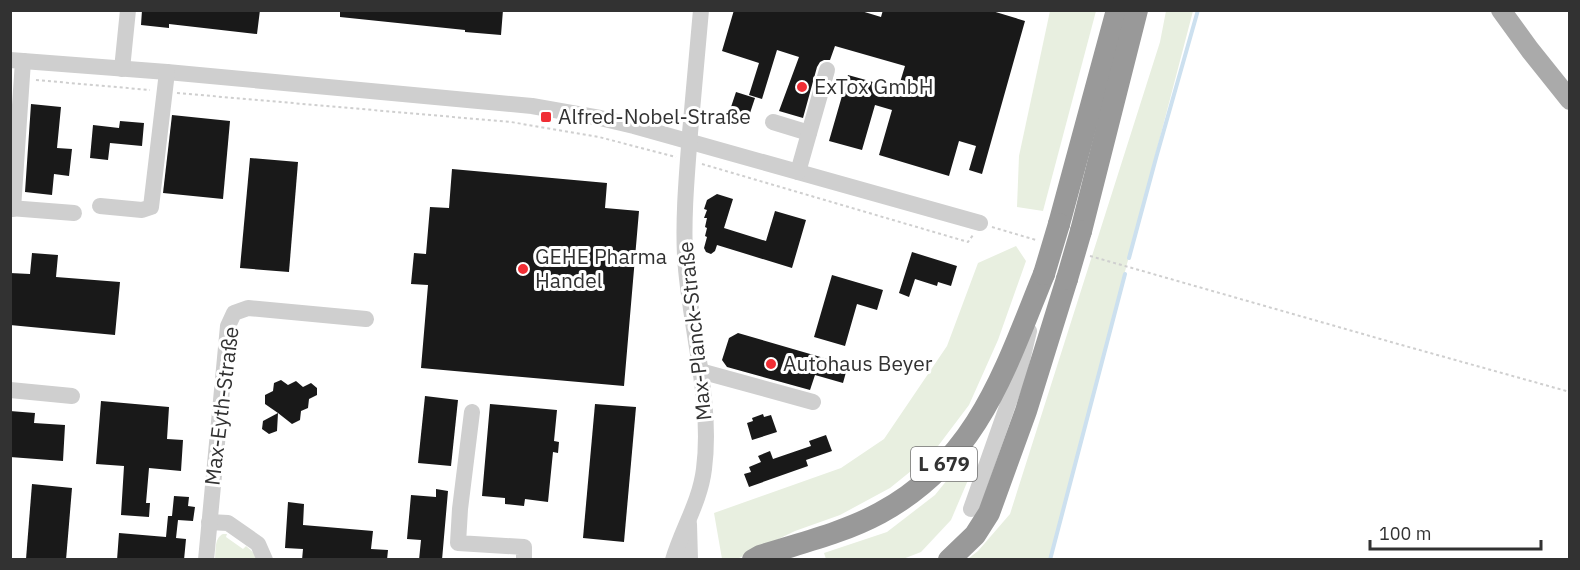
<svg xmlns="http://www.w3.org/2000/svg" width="1580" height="570" viewBox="0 0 1580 570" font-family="'IBM Plex Sans',sans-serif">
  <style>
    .green { fill: #e8efe0 }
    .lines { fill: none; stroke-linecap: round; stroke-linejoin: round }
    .stream { stroke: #cce0ef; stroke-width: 4 }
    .building { fill: #191919 }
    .path { stroke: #cfcfcf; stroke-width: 2; stroke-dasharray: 3 3; stroke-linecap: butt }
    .minor { stroke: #cfcfcf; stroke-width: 16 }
    .major { stroke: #aaa; stroke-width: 20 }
    .highway { stroke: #999; stroke-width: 22 }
    .highway-bridge { stroke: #999; stroke-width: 22 }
    .poi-dot { fill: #f02e35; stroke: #fff; stroke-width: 2 }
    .labels { text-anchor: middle; stroke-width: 6; stroke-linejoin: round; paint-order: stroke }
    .shield { fill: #fff; stroke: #707070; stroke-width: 1.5 }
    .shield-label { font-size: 20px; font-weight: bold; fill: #323232 }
    .poi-label { font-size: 21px; fill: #323232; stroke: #fff; text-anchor: start }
    .street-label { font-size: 21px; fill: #323232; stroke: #fff }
  </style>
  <rect width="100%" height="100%" fill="#fff"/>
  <g class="green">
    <path d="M1050,11H1096L1043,211L1017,207L1019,156Z"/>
    <path d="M1166,11H1193L1050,559H968L978,551L1010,514L1160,42Z"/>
    <path d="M1016,246L1026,261L998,340L969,405L932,454L890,488L840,515L795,531L737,559H722L714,513L841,468L884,439L947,346L978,263Z"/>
    <path d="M964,459L974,466L951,520L921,552L903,559H826L824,553L887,532L935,495Z"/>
    <path d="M223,534H227L226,537L243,549L246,546L254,553L257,560H215C216,551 214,538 223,534Z"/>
  </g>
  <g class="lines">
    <g class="stream">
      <path d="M1129,258L1156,158L1198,10"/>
      <path d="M1050,560L1125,274"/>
    </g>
  </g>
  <g class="building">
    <path d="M142,10H260L257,34L169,24V28L141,25Z"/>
    <path d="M340,10H503L501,35L465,32V30L340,17Z"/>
    <path d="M734,10H858L881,17L883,10H989L1025,21L982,174L969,170L976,146L959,141L949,176L879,155L892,110L875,105L862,150L829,141L848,75L898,89L905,66L835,46L830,60H824L820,62L817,67L803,118L779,111L799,57L777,50L762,99L749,95L759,63L722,51Z"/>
    <path d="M736,92L755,98L749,116L730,110Z"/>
    <path d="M31,104L61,107L57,148L72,149L69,176L54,174L52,195L25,192Z"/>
    <path d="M172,115L230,121L223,199L163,193Z"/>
    <path d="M120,121L144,123L142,146L110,143L108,160L90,158L93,125L119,128Z"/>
    <path d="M250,158L298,162L289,272L240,268Z"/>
    <path d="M452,169L607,183L605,208L639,211L624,386L421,368L428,285L411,284L414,253L426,254L430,207L449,208Z"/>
    <path d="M717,194L733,199L724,228L766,241L775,211L806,220L792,268L717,245L715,251L711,254L706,252L704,248L707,237L705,236L707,228L705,227L707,218H704L707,210L704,209L707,200Z"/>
    <path d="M912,252L957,266L951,286L938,282L937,286L915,279L909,297L899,293Z"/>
    <path d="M32,253L58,255L56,277L120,282L115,335L10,325V273L30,274Z"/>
    <path d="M832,275L883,290L877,310L857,304L845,346L814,337Z"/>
    <path d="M738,333L848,365L843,383L815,375L810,390L727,367L722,360L729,338Z"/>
    <path d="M281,380L288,385L296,381L303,387L311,383L317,388V395L309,399L308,408L301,411L300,420L292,424L278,413L277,431L269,434L262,429L263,421L278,413L265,404V395L273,391L274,383Z"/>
    <path d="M425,396L458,400L451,466L418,463Z"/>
    <path d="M101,401L169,407L167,439L183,440L181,471L149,468L146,503H150L149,517L121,515L124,466L96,464Z"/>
    <path d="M490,404L557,410L554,441L559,442L558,453L553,452L548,502L525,499L524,506L505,504V498L482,496Z"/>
    <path d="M595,404L636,407L624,542L583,538Z"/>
    <path d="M10,411L35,413L34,423L65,425L63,461L10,457Z"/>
    <path d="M763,414L764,417L771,415L777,432L752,440L747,423L753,421L752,418Z"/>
    <path d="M826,435L832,451L806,460L808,466L749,487L744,474L751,472L749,467L761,462L758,456L770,451L773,459L811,446L809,441Z"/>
    <path d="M32,484L72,488L66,560L26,559Z"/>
    <path d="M436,489L448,491L442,560H419L421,540L407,539L411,495L436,497Z"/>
    <path d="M174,496L189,497L188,506L195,507L193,521L178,520L176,538L186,539L184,560H117L119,533L166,537L168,516H172Z"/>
    <path d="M288,502L304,504L303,525L373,531L371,549L388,550L387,560H302L303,549L285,548Z"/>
  </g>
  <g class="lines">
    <g class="path">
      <path d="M36,80L150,90"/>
      <path d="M177,93L511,122L599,137L676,157"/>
      <path d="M702,164L968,242L973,235"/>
      <path d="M992,227L1036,240"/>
      <path d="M1090,256L1398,344L1570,392"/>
    </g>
    <g class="minor">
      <path d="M10,60L167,72L532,106L600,118L634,126L980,223"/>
      <path d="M122,69L128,10"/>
      <path d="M773,122L809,133"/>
      <path d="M798,172L827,70"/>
      <path d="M100,206L142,210L151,207L167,72"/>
      <path d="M10,208L74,213"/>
      <path d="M13,209L23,61"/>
      <path d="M700,371L813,402"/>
      <path d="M10,390L72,396"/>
      <path d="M472,412L460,509L458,543L524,547V560"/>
      <path d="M971,509L1019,373L1029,331"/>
      <path d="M209,522L228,523L258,544L265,560"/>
      <path d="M689,524L690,560"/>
      <path d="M206,560L228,326L234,313L248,308L366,319"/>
      <path d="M673,560C682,529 700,502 704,469C713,400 689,326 685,256C683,215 687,174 690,133C694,92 697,51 701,10"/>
    </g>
    <path class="major" d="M1501,10L1530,50L1570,100"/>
    <g class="highway">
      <path d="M1059,224L1117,10"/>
      <path d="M1081,231L1137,10"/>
      <path d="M753,560L760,556C800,543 843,533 880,513C978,460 1005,369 1044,274"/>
      <path d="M949,560L975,535L989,513L1026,411L1067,279"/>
    </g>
    <g class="highway-bridge">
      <path d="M1044,274L1059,224"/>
      <path d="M1067,279L1081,231"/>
    </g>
  </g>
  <g class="poi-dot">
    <circle cx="802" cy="87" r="6"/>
    <rect x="540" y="111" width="12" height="12" rx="3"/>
    <circle cx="523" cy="269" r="6"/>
    <circle cx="771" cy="364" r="6"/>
  </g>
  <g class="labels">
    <rect class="shield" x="911" y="447" width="66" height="34" rx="4.5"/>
    <g class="shield-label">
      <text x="944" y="471">L 679</text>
    </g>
    <g class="poi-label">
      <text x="814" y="94">ExTox GmbH</text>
      <text x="558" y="124">Alfred-Nobel-Straße</text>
      <text x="535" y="264">GEHE Pharma<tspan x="535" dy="24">Handel</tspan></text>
      <text x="783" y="371">Autohaus Beyer</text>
    </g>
    <g class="street-label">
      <text transform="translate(695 331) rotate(-96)" y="7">Max-Planck-Straße</text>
      <text transform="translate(222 406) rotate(-83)" y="7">Max-Eyth-Straße</text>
    </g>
  </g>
  <rect width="1580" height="570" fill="none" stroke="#323232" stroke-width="24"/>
  <path d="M1370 540v9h171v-9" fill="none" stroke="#323232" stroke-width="3"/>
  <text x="1379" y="540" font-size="18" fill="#323232" stroke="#ffffff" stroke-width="4.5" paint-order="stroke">100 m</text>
</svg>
